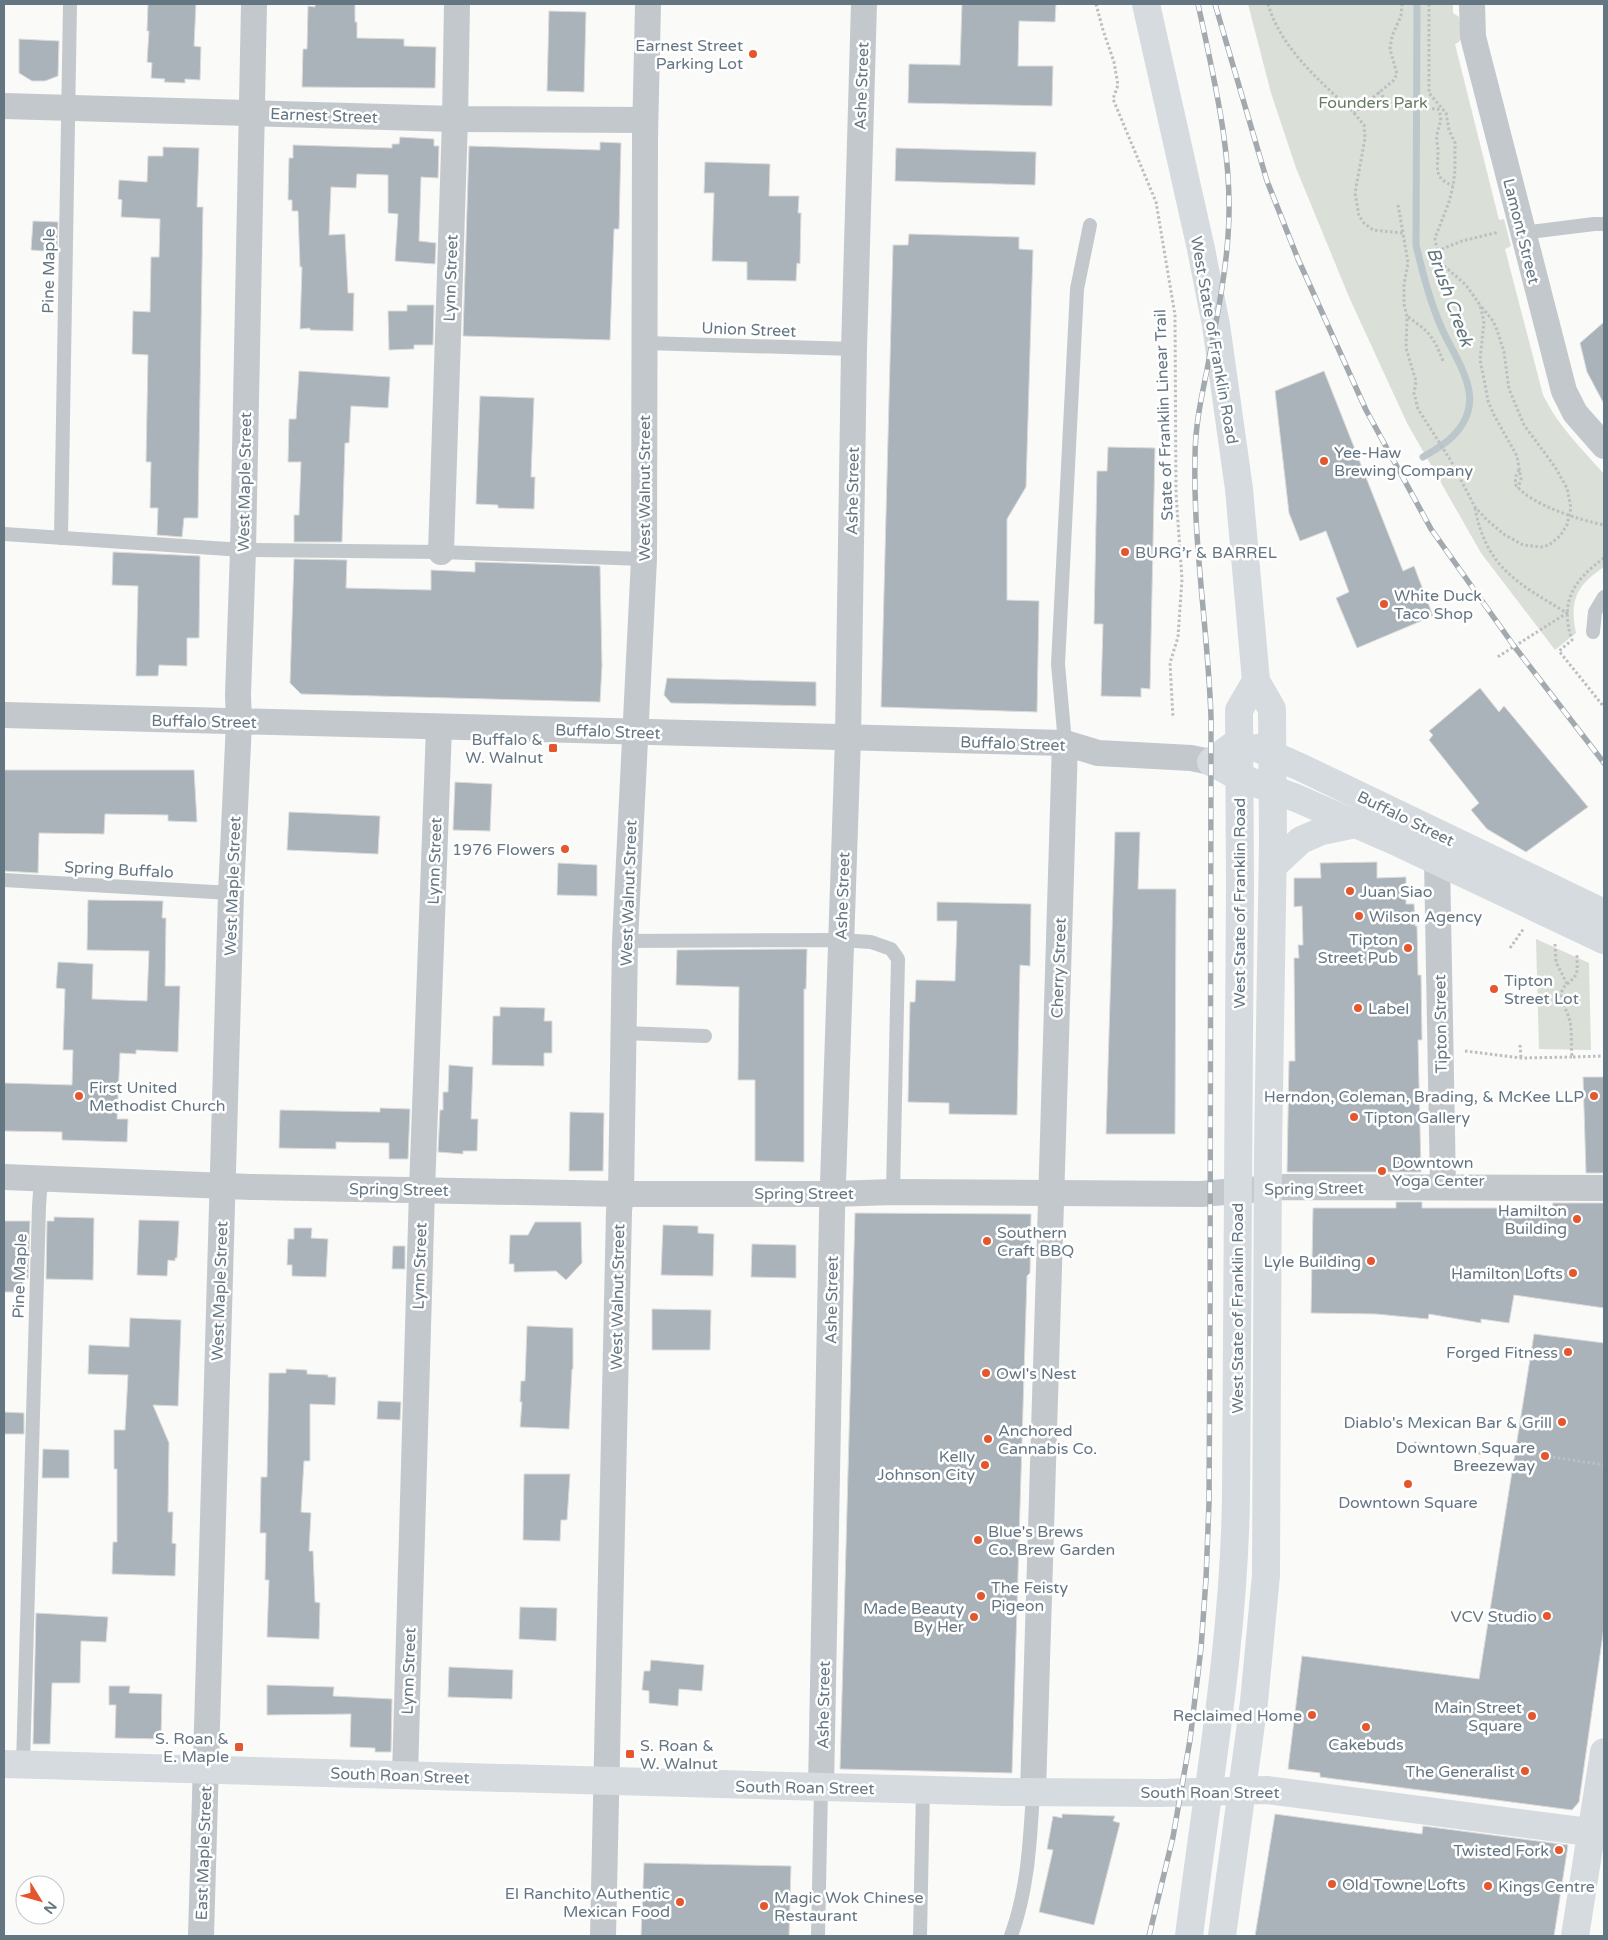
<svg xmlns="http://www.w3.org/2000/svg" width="1608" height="1940" viewBox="0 0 1608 1940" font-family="'Varela Round',sans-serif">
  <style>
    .green { fill: #dadfd7 }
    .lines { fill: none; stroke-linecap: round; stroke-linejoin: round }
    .stream { stroke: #bbc7cb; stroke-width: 7 }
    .building { fill: #aab3b9; stroke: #dcdcda }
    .path { stroke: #bbbfc2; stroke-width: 3; stroke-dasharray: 2.5 2.5; stroke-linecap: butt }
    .lane { stroke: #c3c8cc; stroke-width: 14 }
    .street { stroke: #c3c8cc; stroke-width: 26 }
    .secondary { stroke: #d6dbdf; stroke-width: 28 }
    .primary { stroke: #d6dbdf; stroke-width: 28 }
    .rail-casing { stroke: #a2aab0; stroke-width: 5.5 }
    .rail { stroke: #fff; stroke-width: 4; stroke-dasharray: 11; stroke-linecap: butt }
    .poi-dot { fill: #e4572e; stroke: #fff; stroke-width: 2 }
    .labels { text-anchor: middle; stroke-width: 5; stroke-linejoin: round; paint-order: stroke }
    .poi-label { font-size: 16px; fill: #657683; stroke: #fff; text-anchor: end }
    .street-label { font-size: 16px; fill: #657683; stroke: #fff }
    .park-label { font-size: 16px; fill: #687a64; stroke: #fff }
    .water-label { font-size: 18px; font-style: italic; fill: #60757c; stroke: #fff }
  </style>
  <rect width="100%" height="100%" fill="#fafaf8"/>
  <g class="green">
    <path d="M1248,4H1453V13L1459,17C1460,26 1463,34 1459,42L1455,44L1499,220L1504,219L1511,246L1505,249L1543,395C1558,426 1582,449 1604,474V567C1577,585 1569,600 1576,633L1555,650L1481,553L1407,423L1349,297L1296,168L1271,93Z"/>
    <path d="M1536,939L1589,963L1591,1050L1539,1049Z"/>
  </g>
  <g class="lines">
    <path class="stream" d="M1417,4L1416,245C1423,274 1430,302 1442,329C1459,366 1489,401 1452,437C1444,445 1433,451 1423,457"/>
  </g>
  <g class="building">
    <path d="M148,4H196L194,46L201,47L200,80L185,79V83L164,82L165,79L151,78L152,63L147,62L149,31H147Z"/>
    <path d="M315,4H355V22H357V38L404,39V46L436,47L435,88L302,87L303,49H307L308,6L315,7Z"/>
    <path d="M962,4H1056L1055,22L1019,21L1018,66H1053L1052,106L908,103L909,64L960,65Z"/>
    <path d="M549,11L586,12L584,92L547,91Z"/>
    <path d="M19,39L59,41L58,76L45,81H32L19,73Z"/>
    <path d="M400,137L434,139V146H439L438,178L421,177L419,241L436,243L435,264L395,261L398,214L388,213V175L357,174L356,188L331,187L329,235L345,234L348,293H354L353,331L310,330V328L300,329L302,267H300L298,211H292V200H288L289,158H293V145L392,148V144H399Z"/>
    <path d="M600,142L621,143L619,229H614L610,340L463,336L469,146L600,150Z"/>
    <path d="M163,147L199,148L197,207H203L198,518H184L182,537L157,535L158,508H150L151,462H146L148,355L132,354L133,311L150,312L151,257H159L160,219L121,217L122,200L118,199L119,180L147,182L148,156H163Z"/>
    <path d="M896,148L1036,152L1035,185L895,181Z"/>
    <path d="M705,162L770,164L769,196H799L798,213H801L800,264L797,263L796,281L747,280V262L712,261L714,193H704Z"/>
    <path d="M33,221L58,222L57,252L31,250Z"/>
    <path d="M909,234L1019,237V249L1033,250L1026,487L1007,519V600L1039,601L1037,712L881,707L893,245H908Z"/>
    <path d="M407,305H434L433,345H414V349L389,350L388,311H407Z"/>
    <path d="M1604,322V404L1587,372L1580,343Z"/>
    <path d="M299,371L390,377L388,408L351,406L349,443H345L342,542H294V515H299L301,462H288L289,419H296Z"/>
    <path d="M1324,371L1403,571L1414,566L1433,616L1357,648L1336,598L1349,592L1326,531L1300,541L1289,513L1275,391Z"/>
    <path d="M480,396L534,398L531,477H535L534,509L498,508V505L476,504Z"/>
    <path d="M1108,447L1155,448L1150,689L1141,688V697L1101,696L1103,624H1094L1097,471H1107Z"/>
    <path d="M113,552L200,556L199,638H187V666L159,665L158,676H136L138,586L112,585Z"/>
    <path d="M294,559L347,560L346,588L431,590V570L475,572V562L600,566L602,666L600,702L301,694L290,683Z"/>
    <path d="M667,678L816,682V706L671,703L664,695Z"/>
    <path d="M1480,688L1499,712L1504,706L1588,807L1526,852L1487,829L1471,810L1479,803L1429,740L1433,735L1429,731Z"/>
    <path d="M4,770H194L197,822L168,821V815L105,814L104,834L39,833L38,873L4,871Z"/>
    <path d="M455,782L492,784L490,831L453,830Z"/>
    <path d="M289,812L380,816L378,854L287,850Z"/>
    <path d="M1115,832H1140L1138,889H1176L1175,1134H1106Z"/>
    <path d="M1377,862V878L1406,877V904H1414L1415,926H1417L1418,975H1421L1422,1040H1418L1421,1172H1287L1289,1061H1295L1294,958H1299L1298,945H1303L1302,906L1294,907V878H1321L1320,863Z"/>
    <path d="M558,863L597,865V896L557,895Z"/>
    <path d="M88,900L163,901L162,918H166L165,986H180L178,1052L136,1050V1054L120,1053L117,1119H128L127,1142L62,1140V1132L4,1131V1083L72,1085L73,1050H63L65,989L56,988L58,962L93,964L92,999L147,1001L149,951L87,950Z"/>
    <path d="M937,902L1031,904L1030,966L1020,965L1017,1115L949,1114V1103L908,1102L910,1002H915L916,980L955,981L957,921H937Z"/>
    <path d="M807,949L806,989H804V1162L755,1161V1080H738L739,987L676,985L677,950Z"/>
    <path d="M500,1007L545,1008L544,1021H552V1053H544V1066L492,1065L493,1016H500Z"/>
    <path d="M449,1065L473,1067L471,1119H478L477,1151H463V1154L438,1152L440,1110H443V1092H448Z"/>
    <path d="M1583,1077H1604V1173H1586Z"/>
    <path d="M380,1108L410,1109L408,1159H389V1143L336,1142V1149L279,1148L280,1110L380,1112Z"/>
    <path d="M570,1112L604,1113L603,1171H569Z"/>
    <path d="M1396,1202H1422V1208H1552L1553,1203H1604V1308L1514,1295L1509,1323L1481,1319V1323L1429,1314L1428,1319L1376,1314L1311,1313L1313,1208H1396Z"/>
    <path d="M855,1213L1031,1214L1030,1273L1027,1276L1012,1773L840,1769Z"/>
    <path d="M54,1217L94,1218L93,1280L46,1279L47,1221H54Z"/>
    <path d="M139,1220L179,1221L177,1258H175V1261L168,1260L167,1276L137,1275Z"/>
    <path d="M4,1221H30L28,1279H23V1292H4Z"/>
    <path d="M535,1222H581L582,1263L566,1280L556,1271L514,1272V1264H509L510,1235H528Z"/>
    <path d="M663,1225L698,1226V1233L714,1234L713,1276L661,1275Z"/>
    <path d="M294,1228H312L311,1238L328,1239L326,1277L292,1276V1265H287L288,1239H294Z"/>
    <path d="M752,1244L796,1245V1278L751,1277Z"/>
    <path d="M393,1246H405V1269H392Z"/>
    <path d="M652,1309L711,1310L710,1350H652Z"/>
    <path d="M130,1318L181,1320L178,1406L153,1405L169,1443L168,1512H173L172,1543L176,1544L175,1576L112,1574L113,1542H117V1469H114V1430H125L128,1375L88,1374L89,1345L129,1347Z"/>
    <path d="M527,1326L573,1328V1369H572L569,1429L520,1427L522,1402H520L521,1381H525Z"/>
    <path d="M1534,1334L1604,1343V1627L1579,1802L1572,1810L1320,1777V1773L1288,1769L1302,1656L1479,1679Z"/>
    <path d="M286,1369L307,1370V1374L328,1375V1377H336L335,1405L310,1404V1461H304L301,1512L311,1513L309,1551H313L315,1602L320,1603L319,1639L267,1637L269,1580H265L266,1533H260L261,1477H267L269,1373H286Z"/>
    <path d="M378,1401L401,1402L400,1420L377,1419Z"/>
    <path d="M4,1412L24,1413V1434H4Z"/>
    <path d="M43,1449L69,1450V1478H42Z"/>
    <path d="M524,1474H570L567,1520H561L560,1541L523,1540Z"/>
    <path d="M520,1607L557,1608L556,1641L519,1639Z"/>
    <path d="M36,1613L108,1617L106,1642L81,1641L80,1683H52L50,1744H33Z"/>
    <path d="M651,1660L704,1665L702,1691L679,1689L678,1706L649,1703V1691L642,1690L644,1671H650Z"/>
    <path d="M449,1667L513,1670L512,1699L448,1697Z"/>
    <path d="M267,1685L334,1687L333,1696L392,1699L391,1752H375V1748L350,1747L351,1714L267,1715Z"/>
    <path d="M109,1686H130L129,1693L162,1694L161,1739L115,1738L116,1705H109Z"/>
    <path d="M1062,1814L1115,1816L1113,1821L1120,1823L1094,1925L1039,1912L1053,1850L1047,1849L1053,1816L1062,1818Z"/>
    <path d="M1275,1814L1422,1834L1423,1826L1568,1845L1554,1936H1255Z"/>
    <path d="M644,1863L791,1866L789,1936H641Z"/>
  </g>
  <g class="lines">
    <g class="path">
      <path d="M1096,4L1103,30L1114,62L1118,85L1113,99L1156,202L1175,315L1176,494L1182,579L1178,637L1170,663L1173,718"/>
      <path d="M1268,4C1281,49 1321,82 1354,113L1393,81L1397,74L1390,49L1392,36L1401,16L1402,4"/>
      <path d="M1429,4V93L1446,113L1449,130L1455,143V171L1453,186L1449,202L1435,238L1437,251L1442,264L1466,285L1480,305L1484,321L1480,360L1485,384L1488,401L1494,415L1517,456L1521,479L1518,488"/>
      <path d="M1378,92L1394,107L1438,109C1444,120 1438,125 1437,136C1436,140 1438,146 1438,151C1438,170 1433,177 1453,186"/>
      <path d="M1354,113L1364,125L1365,138L1355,193L1359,216L1364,223L1373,230L1403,233L1408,263L1404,284V304L1407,317L1406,348L1416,381L1414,393L1418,409L1451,461L1475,507L1487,520L1505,535L1523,545L1541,547L1549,545L1560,536L1567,525L1571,508L1567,488L1555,467L1524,425L1509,389L1504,352L1497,330L1493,321L1480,305"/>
      <path d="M1398,205L1403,233"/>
      <path d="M1437,251L1462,241L1499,232"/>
      <path d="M1408,317C1429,332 1433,335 1443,361"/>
      <path d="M1519,470L1516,476L1515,484C1530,505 1580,520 1604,525"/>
      <path d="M1475,508C1486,568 1519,584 1567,613L1496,658"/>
      <path d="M1604,558C1574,580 1559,601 1572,640L1559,651L1604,707"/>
      <path d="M1555,944L1556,962L1567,984C1554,995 1567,1008 1570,1021C1572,1032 1571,1045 1572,1057L1604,1056"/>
      <path d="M1510,948L1524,928"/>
      <path d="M1567,984C1580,974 1577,970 1577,955"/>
      <path d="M1520,1045L1521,1058"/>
      <path d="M1465,1051L1521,1058L1572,1057"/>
      <path d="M1414,1443L1480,1453L1500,1452L1545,1456L1604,1465"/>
    </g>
    <g class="lane">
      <path d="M1522,233L1594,224H1604"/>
      <path d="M644,343L854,349"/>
      <path d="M4,534L243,550L441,552L644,559"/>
      <path d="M61,538L70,4"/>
      <path d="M1593,632L1595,612L1604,597"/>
      <path d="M1065,743L1058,664L1077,289L1090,225"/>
      <path d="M4,880L231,893"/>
      <path d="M625,941L840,940L871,942L891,949L898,959L893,1192"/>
      <path d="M623,1033L705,1036"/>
      <path d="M23,1764L39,1206L41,1178"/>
      <path d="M818,1936L821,1788"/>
      <path d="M920,1936L923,1789"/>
      <path d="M1011,1936C1028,1889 1030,1842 1033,1792"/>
    </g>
    <g class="street">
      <path d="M1472,4L1473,37L1564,391L1575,413L1604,446"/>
      <path d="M4,106L455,119L645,120"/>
      <path d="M441,552L455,119L457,4"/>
      <path d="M4,715L1065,743L1098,753L1191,758L1211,762"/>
      <path d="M1437,860L1443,1187"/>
      <path d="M4,1177L251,1187L621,1194H833L893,1192L1201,1194L1286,1187L1604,1188"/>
      <path d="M405,1775L422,1190L439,727"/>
      <path d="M821,1788L832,1213L848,738L854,349L864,4"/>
      <path d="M1033,1792L1065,743"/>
      <path d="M201,1936L231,893L239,722L238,695L243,550L254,4"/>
      <path d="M603,1936L619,1211L621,1194L625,941L644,559L645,137L648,4"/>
    </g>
    <g class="secondary">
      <path d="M1146,4L1201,249L1216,325L1239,489L1256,681L1272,709L1273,842L1268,1153L1266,1575L1254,1702L1222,1936"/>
      <path d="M1239,741L1211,762L1239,777L1296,798L1399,843L1604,940"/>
      <path d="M1257,748L1300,767L1604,913"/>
      <path d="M1273,866L1301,840L1322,831L1356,824"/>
      <path d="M4,1764L1005,1792L1160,1793L1267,1790L1604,1834"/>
      <path d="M1189,1936C1207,1790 1234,1644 1236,1497L1240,886L1239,710L1256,681"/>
    </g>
    <path class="primary" d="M1575,1936L1604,1752"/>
    <g class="rail-casing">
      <g id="rail">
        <path d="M1215,4L1267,181L1298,259L1366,410L1431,529L1514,646L1604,763"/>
        <path d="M1149,1936L1173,1837L1190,1740L1201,1648L1206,1579L1209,1503L1210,1327L1211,717C1208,630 1193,544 1195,457C1195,427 1201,399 1207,370C1215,326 1225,281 1228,236C1234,158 1214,79 1198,4"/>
      </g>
    </g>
    <use href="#rail" class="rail"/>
  </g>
  <g class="poi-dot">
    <circle cx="753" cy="54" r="5"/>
    <circle cx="1324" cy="461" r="5"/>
    <circle cx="1125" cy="552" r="5"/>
    <circle cx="1384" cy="604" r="5"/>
    <rect x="548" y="743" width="10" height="10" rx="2.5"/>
    <circle cx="565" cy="849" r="5"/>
    <circle cx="1350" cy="891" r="5"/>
    <circle cx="1359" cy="916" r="5"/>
    <circle cx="1408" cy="948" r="5"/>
    <circle cx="1494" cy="989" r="5"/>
    <circle cx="1358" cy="1008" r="5"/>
    <circle cx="79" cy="1096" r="5"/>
    <circle cx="1594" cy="1096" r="5"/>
    <circle cx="1354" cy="1117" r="5"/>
    <circle cx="1382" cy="1171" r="5"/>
    <circle cx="1577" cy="1219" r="5"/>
    <circle cx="987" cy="1241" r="5"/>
    <circle cx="1371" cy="1261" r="5"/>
    <circle cx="1573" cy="1273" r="5"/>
    <circle cx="1568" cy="1352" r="5"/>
    <circle cx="986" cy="1373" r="5"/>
    <circle cx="1562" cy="1422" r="5"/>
    <circle cx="988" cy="1439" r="5"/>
    <circle cx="1545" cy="1456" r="5"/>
    <circle cx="985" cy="1465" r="5"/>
    <circle cx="1408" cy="1484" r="5"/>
    <circle cx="978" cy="1540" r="5"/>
    <circle cx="981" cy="1596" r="5"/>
    <circle cx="1547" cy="1616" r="5"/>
    <circle cx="974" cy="1617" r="5"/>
    <circle cx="1312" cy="1715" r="5"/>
    <circle cx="1532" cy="1716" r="5"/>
    <circle cx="1366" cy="1727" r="5"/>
    <rect x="234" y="1742" width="10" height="10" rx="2.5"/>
    <rect x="625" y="1749" width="10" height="10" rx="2.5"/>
    <circle cx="1525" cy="1771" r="5"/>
    <circle cx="1559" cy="1850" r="5"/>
    <circle cx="1332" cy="1884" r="5"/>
    <circle cx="1488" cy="1886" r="5"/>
    <circle cx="680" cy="1902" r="5"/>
    <circle cx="764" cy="1906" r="5"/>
  </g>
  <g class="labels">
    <g class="poi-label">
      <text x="743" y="51">Earnest Street<tspan x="743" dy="18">Parking Lot</tspan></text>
      <text x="1334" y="458" text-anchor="start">Yee-Haw<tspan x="1334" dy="18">Brewing Company</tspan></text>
      <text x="1135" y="558" text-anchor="start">BURG’r &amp; BARREL</text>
      <text x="1394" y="601" text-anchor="start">White Duck<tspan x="1394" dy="18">Taco Shop</tspan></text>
      <text x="543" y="745">Buffalo &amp;<tspan x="543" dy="18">W. Walnut</tspan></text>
      <text x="555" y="855">1976 Flowers</text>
      <text x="1360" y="897" text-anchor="start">Juan Siao</text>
      <text x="1369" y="922" text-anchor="start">Wilson Agency</text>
      <text x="1398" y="945">Tipton<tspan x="1398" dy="18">Street Pub</tspan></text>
      <text x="1504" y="986" text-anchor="start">Tipton<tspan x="1504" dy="18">Street Lot</tspan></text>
      <text x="1368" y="1014" text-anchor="start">Label</text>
      <text x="89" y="1093" text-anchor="start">First United<tspan x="89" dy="18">Methodist Church</tspan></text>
      <text x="1584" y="1102">Herndon, Coleman, Brading, &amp; McKee LLP</text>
      <text x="1364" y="1123" text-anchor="start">Tipton Gallery</text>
      <text x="1392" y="1168" text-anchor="start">Downtown<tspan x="1392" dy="18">Yoga Center</tspan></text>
      <text x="1567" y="1216">Hamilton<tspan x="1567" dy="18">Building</tspan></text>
      <text x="997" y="1238" text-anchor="start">Southern<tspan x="997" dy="18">Craft BBQ</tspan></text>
      <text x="1361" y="1267">Lyle Building</text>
      <text x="1563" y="1279">Hamilton Lofts</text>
      <text x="1558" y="1358">Forged Fitness</text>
      <text x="996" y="1379" text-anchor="start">Owl's Nest</text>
      <text x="1552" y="1428">Diablo's Mexican Bar &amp; Grill</text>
      <text x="998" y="1436" text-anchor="start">Anchored<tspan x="998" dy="18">Cannabis Co.</tspan></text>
      <text x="1535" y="1453">Downtown Square<tspan x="1535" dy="18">Breezeway</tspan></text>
      <text x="975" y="1462">Kelly<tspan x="975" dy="18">Johnson City</tspan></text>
      <text x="1408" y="1508" text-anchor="middle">Downtown Square</text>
      <text x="988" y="1537" text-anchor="start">Blue's Brews<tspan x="988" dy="18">Co. Brew Garden</tspan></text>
      <text x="991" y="1593" text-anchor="start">The Feisty<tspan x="991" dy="18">Pigeon</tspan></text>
      <text x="964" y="1614">Made Beauty<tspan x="964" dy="18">By Her</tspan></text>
      <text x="1537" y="1622">VCV Studio</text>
      <text x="1522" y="1713">Main Street<tspan x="1522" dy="18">Square</tspan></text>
      <text x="1302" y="1721">Reclaimed Home</text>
      <text x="229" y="1744">S. Roan &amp;<tspan x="229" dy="18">E. Maple</tspan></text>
      <text x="1366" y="1750" text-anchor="middle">Cakebuds</text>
      <text x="640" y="1751" text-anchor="start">S. Roan &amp;<tspan x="640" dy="18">W. Walnut</tspan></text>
      <text x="1515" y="1777">The Generalist</text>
      <text x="1549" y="1856">Twisted Fork</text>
      <text x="1342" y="1890" text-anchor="start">Old Towne Lofts</text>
      <text x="1498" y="1892" text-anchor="start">Kings Centre</text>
      <text x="670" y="1899">El Ranchito Authentic<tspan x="670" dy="18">Mexican Food</tspan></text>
      <text x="774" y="1903" text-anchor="start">Magic Wok Chinese<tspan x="774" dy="18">Restaurant</tspan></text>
    </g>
    <g class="street-label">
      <text transform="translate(861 86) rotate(-88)" y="6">Ashe Street</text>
      <text transform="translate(324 115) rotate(2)" y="6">Earnest Street</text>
      <text transform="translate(1522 231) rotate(76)" y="6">Lamont Street</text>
      <text transform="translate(48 271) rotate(-89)" y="6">Pine Maple</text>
      <text transform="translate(450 278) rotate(-88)" y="6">Lynn Street</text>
      <text transform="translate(749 329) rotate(2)" y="6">Union Street</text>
      <text transform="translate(1215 340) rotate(80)" y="6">West State of Franklin Road</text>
      <text transform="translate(1163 415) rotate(-92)" y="6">State of Franklin Linear Trail</text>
      <text transform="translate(244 482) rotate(-89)" y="6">West Maple Street</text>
      <text transform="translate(644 488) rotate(-90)" y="6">West Walnut Street</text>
      <text transform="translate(852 491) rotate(-89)" y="6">Ashe Street</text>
      <text transform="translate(204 721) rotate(1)" y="6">Buffalo Street</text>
      <text transform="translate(608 731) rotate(2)" y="6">Buffalo Street</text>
      <text transform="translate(1013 743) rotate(2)" y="6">Buffalo Street</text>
      <text transform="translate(1406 818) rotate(26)" y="6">Buffalo Street</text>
      <text transform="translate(434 861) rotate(-88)" y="6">Lynn Street</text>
      <text transform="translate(119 869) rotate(3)" y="6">Spring Buffalo</text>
      <text transform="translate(232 886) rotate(-88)" y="6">West Maple Street</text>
      <text transform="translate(628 893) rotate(-88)" y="6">West Walnut Street</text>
      <text transform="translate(842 896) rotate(-88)" y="6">Ashe Street</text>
      <text transform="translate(1239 903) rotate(-90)" y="6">West State of Franklin Road</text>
      <text transform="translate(1058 968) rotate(-88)" y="6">Cherry Street</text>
      <text transform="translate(1440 1024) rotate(-91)" y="6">Tipton Street</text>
      <text transform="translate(1314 1188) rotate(-1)" y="6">Spring Street</text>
      <text transform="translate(399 1189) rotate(1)" y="6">Spring Street</text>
      <text x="804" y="1199">Spring Street</text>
      <text transform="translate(419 1266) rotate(-88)" y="6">Lynn Street</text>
      <text transform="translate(19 1276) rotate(-88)" y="6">Pine Maple</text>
      <text transform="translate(219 1291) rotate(-88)" y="6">West Maple Street</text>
      <text transform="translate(617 1297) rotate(-89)" y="6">West Walnut Street</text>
      <text transform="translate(831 1300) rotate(-89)" y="6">Ashe Street</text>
      <text transform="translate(1237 1308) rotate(-90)" y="6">West State of Franklin Road</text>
      <text transform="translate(408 1671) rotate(-88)" y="6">Lynn Street</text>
      <text transform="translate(823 1705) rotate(-89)" y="6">Ashe Street</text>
      <text transform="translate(400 1775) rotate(2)" y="6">South Roan Street</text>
      <text transform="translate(805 1787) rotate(1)" y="6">South Roan Street</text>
      <text x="1210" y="1798">South Roan Street</text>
      <text transform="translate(203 1853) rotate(-88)" y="6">East Maple Street</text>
    </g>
    <g class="park-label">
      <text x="1373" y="108">Founders Park</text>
    </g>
    <g class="water-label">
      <text transform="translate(1450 297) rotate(70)" y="6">Brush Creek</text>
    </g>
  </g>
  <rect width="1608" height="1940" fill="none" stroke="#657683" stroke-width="10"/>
  <g transform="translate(40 1900) rotate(127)"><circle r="24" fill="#ffffff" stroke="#c1c8cd"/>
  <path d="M0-4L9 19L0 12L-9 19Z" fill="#e4572e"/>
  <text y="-8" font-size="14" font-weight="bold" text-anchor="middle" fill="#657683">N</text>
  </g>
</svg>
